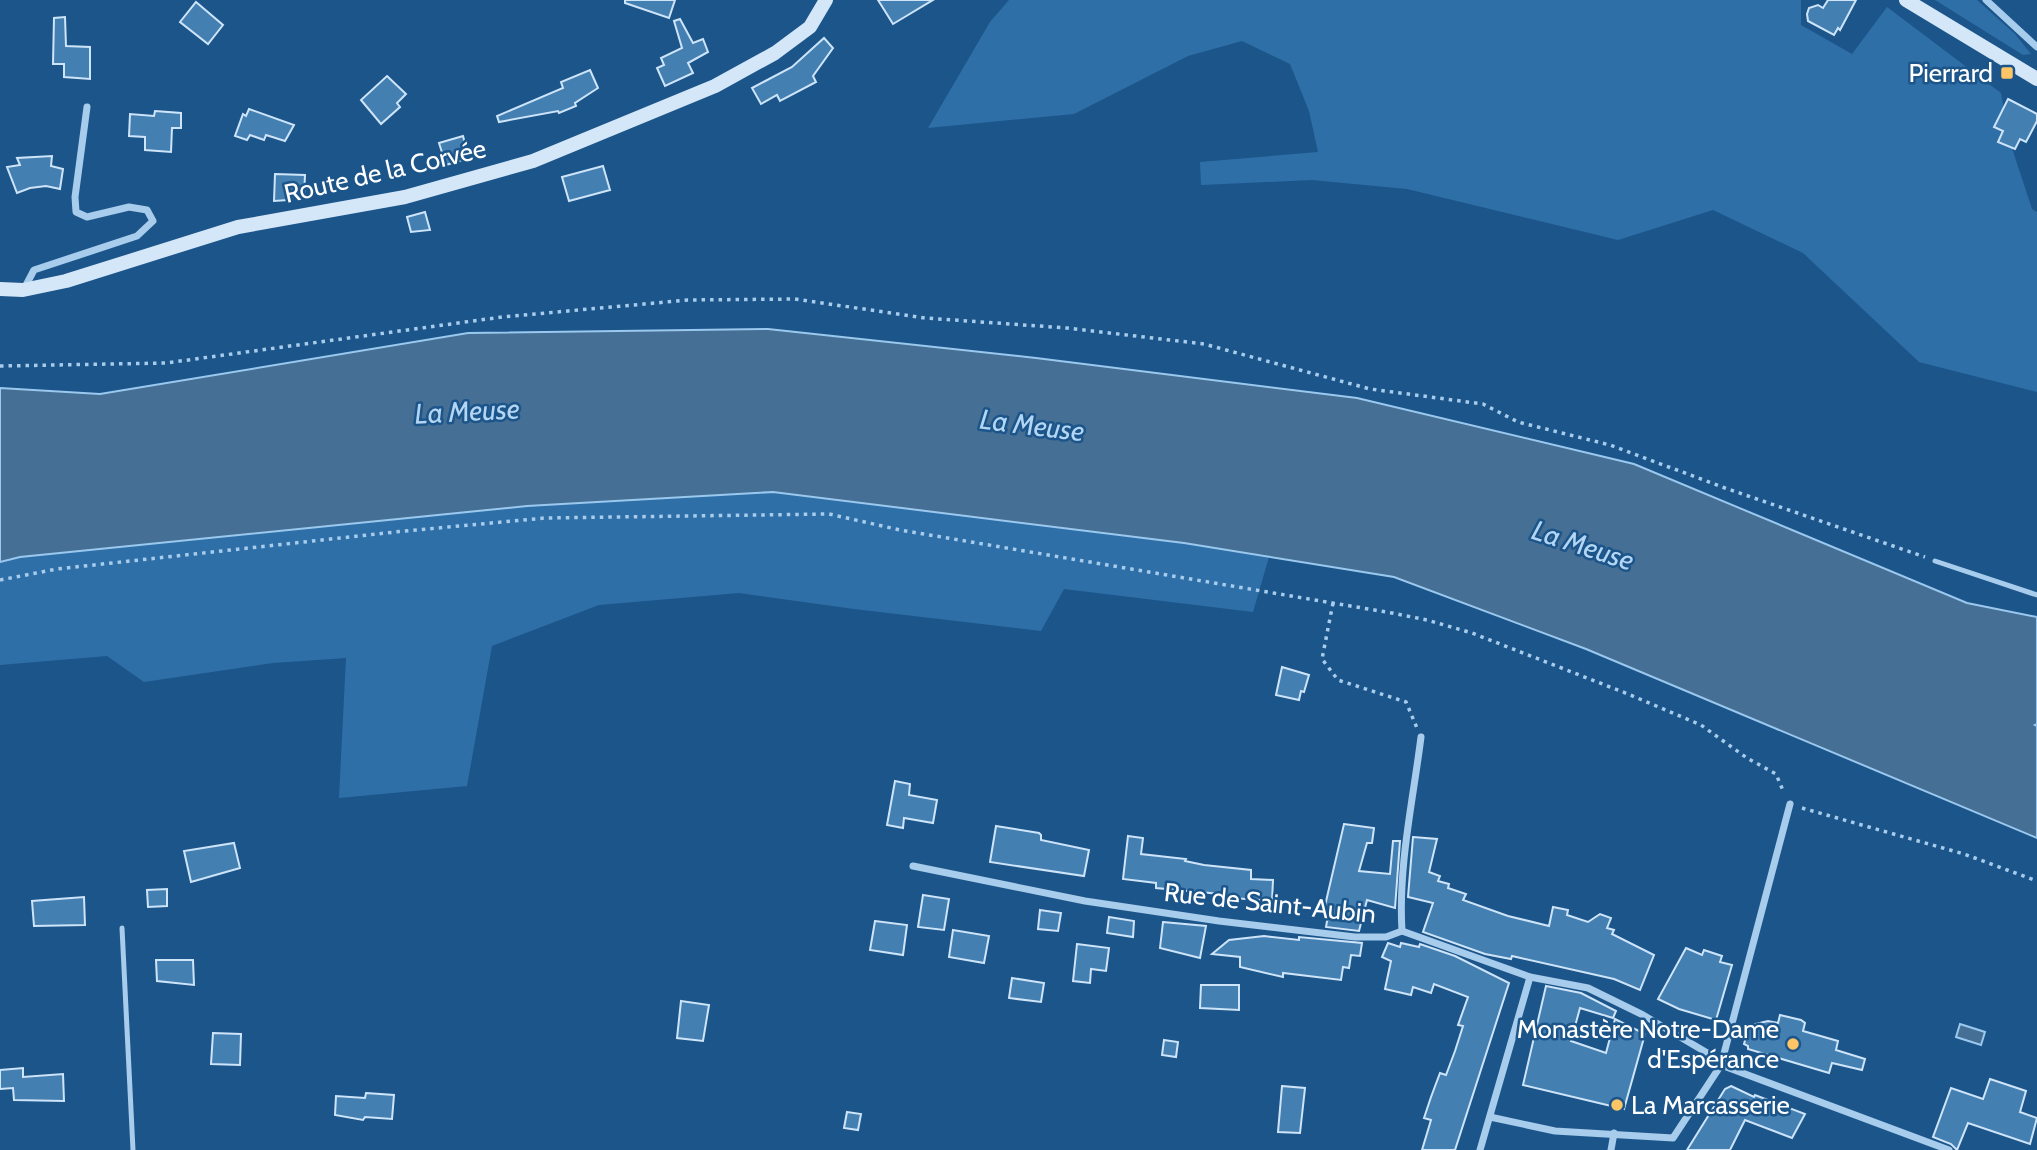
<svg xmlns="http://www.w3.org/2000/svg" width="2037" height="1150" viewBox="0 0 2037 1150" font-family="Cabin,sans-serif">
	<rect width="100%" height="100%" fill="#1c558a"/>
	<g fill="#2f6fa8">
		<path d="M 1009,0 L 1801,0 L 1801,25 L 1852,54 L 1887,7 L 2001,93 L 2009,139 L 2032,209 L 2037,212 L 2037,392 L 1919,362 L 1803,253 L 1713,210 L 1618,240 L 1407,189 L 1312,180 L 1201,185 L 1200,162 L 1318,152 L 1309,111 L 1290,64 L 1242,41 L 1188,56 L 1074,114 L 928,128 L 990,22 Z"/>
		<path d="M 1935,0 L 1977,0 L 2015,34 L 2031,54 L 2023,55 Z"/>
		<path d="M 773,492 L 1184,543 L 1269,557 L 1253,612 L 1064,589 L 1041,631 L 854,609 L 739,593 L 599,605 L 492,646 L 467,786 L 339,798 L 346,658 L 273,663 L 144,682 L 107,656 L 0,665 L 0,562 L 20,557 L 527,506 Z"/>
	</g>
	<g fill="#466f95" stroke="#9ac8ee" stroke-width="2">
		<path d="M 768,329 L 1036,358 L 1357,398 L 1634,464 L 1967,603 L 2037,617 L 2037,724 L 2035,725 L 2037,726 L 2037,838 L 1586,649 L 1394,577 L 1184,543 L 773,492 L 527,506 L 20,557 L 0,562 L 0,388 L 100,394 L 468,333 Z"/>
		<path d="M 1960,1024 L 1985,1032 L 1981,1045 L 1956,1037 Z"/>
	</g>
	<g fill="#447fb2" stroke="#cde4f9" stroke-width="2">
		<path d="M 625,0 L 675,0 L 669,18 L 625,3 Z"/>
		<path d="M 878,0 L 933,0 L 893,24 Z"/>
		<path d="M 1828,0 L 1856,0 L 1840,30 L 1838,28 L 1834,35 L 1808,21 L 1807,14 L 1809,8 L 1818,5 L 1823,8 Z"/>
		<path d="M 196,2 L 223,25 L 208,44 L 180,22 Z"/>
		<path d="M 65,17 L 66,46 L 90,47 L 90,79 L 64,77 L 64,64 L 53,64 L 54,18 Z"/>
		<path d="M 680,19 L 693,43 L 703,39 L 708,52 L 688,63 L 693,73 L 665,86 L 657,68 L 664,65 L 661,58 L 682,48 L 674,21 Z"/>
		<path d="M 824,38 L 833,48 L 813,76 L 816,82 L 780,101 L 777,95 L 761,104 L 752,88 L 792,67 Z"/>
		<path d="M 590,70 L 598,88 L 575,103 L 576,106 L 559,113 L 558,111 L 499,122 L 497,116 L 563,88 L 561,82 Z"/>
		<path d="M 387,76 L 406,94 L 397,103 L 400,107 L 381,124 L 361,100 Z"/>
		<path d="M 2008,99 L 2037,114 L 2037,121 L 2026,142 L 2020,139 L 2015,149 L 1998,142 L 2003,131 L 1994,127 Z"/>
		<path d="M 249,109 L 294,125 L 285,141 L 266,135 L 264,140 L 250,135 L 247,140 L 235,136 L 243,114 L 246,116 Z"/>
		<path d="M 155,111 L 181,113 L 181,128 L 172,128 L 171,152 L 145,150 L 145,137 L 129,136 L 130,114 L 154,116 Z"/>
		<path d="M 463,136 L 469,158 L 446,165 L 439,143 Z"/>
		<path d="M 52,156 L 51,166 L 63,169 L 60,189 L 46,186 L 30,188 L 17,193 L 7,167 L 20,165 L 17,158 Z"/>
		<path d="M 603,166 L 610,190 L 569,201 L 562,177 Z"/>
		<path d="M 275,174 L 305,175 L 304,197 L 288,197 L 288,200 L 274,201 Z"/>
		<path d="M 425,212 L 430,230 L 411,232 L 407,217 Z"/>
		<path d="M 1282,667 L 1309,675 L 1304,692 L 1301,691 L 1299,700 L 1276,695 Z"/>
		<path d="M 895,781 L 910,784 L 909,795 L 937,800 L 933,823 L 904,818 L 903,828 L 887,825 Z"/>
		<path d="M 1344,824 L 1374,828 L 1372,843 L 1367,843 L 1359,871 L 1390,874 L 1393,841 L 1400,841 L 1395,908 L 1367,900 L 1359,931 L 1326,927 L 1329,910 L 1324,910 Z"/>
		<path d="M 996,826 L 1039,833 L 1041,835 L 1041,840 L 1089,850 L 1084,876 L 990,862 Z"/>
		<path d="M 1128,836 L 1143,838 L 1141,854 L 1186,859 L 1185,861 L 1204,865 L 1251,870 L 1251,879 L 1273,880 L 1272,901 L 1220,897 L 1220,894 L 1156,888 L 1156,883 L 1123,879 Z"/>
		<path d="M 1413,837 L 1437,839 L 1429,872 L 1440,876 L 1438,881 L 1449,884 L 1448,888 L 1466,894 L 1463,900 L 1508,916 L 1549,926 L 1553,907 L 1568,910 L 1567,915 L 1588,922 L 1600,914 L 1611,918 L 1607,928 L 1614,930 L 1612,934 L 1654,955 L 1640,990 L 1614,979 L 1512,956 L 1511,959 L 1485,954 L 1423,932 L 1433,903 L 1408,897 Z"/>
		<path d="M 234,843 L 240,868 L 191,882 L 184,851 Z"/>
		<path d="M 167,889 L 167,906 L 148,907 L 147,890 Z"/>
		<path d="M 923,895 L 949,899 L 944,930 L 918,927 Z"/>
		<path d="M 84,897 L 85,925 L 34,926 L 32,901 Z"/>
		<path d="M 1040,910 L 1061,913 L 1058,931 L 1038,929 Z"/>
		<path d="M 1109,917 L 1134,921 L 1133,937 L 1107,933 Z"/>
		<path d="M 875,921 L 907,925 L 903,955 L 870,950 Z"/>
		<path d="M 1163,922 L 1206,926 L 1200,958 L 1160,948 Z"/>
		<path d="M 953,930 L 989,936 L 984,963 L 949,957 Z"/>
		<path d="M 1264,936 L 1299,940 L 1299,937 L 1362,943 L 1360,956 L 1351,955 L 1349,968 L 1343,967 L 1341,980 L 1283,973 L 1283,977 L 1240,967 L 1240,957 L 1212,954 L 1229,940 Z"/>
		<path d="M 1388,943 L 1400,947 L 1401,943 L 1419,947 L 1420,944 L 1455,956 L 1509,983 L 1455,1150 L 1422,1150 L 1431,1120 L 1424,1118 L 1431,1097 L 1440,1073 L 1446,1075 L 1455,1051 L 1463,1026 L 1458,1025 L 1468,997 L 1434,984 L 1431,993 L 1413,987 L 1411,995 L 1385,989 L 1391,961 L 1382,957 Z"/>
		<path d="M 1077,944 L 1109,948 L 1106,971 L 1091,969 L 1090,983 L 1073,981 Z"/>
		<path d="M 1686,948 L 1702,955 L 1704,950 L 1722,956 L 1720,962 L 1732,965 L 1716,1020 L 1679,1009 L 1658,999 Z"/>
		<path d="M 156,960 L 193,960 L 194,985 L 157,981 Z"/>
		<path d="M 1012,978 L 1044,983 L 1041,1002 L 1009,998 Z"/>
		<path d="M 1201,985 L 1239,985 L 1239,1010 L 1200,1008 Z"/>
		<path d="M 1546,986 L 1581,993 L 1616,1011 L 1613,1018 L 1580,1008 L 1571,1041 L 1606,1053 L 1615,1019 L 1645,1034 L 1624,1109 L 1523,1085 Z"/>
		<path d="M 681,1001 L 709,1005 L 703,1041 L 677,1038 Z"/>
		<path d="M 1780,1015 L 1801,1020 L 1805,1023 L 1803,1031 L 1838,1041 L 1836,1050 L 1865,1059 L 1862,1070 L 1832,1063 L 1829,1073 L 1748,1049 L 1748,1046 L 1744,1044 L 1749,1026 L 1754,1027 L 1755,1024 L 1768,1021 L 1778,1023 Z"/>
		<path d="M 213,1033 L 241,1034 L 240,1065 L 211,1064 Z"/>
		<path d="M 1164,1040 L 1178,1042 L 1176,1057 L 1162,1055 Z"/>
		<path d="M 23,1068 L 23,1077 L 63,1074 L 64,1101 L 14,1100 L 13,1088 L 0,1089 L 0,1070 Z"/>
		<path d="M 1990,1079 L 2026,1091 L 2020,1112 L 2037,1118 L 2030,1144 L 1968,1123 L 1957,1150 L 1951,1144 L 1933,1137 L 1951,1088 L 1983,1099 Z"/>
		<path d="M 1282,1086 L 1305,1088 L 1300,1133 L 1278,1132 Z"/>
		<path d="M 1731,1086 L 1754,1097 L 1755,1095 L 1805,1114 L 1792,1138 L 1745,1120 L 1730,1150 L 1687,1150 L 1725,1089 Z"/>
		<path d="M 366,1093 L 394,1095 L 392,1119 L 365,1117 L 363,1120 L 335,1115 L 336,1096 L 365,1098 Z"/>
		<path d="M 847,1112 L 861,1114 L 858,1130 L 844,1128 Z"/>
	</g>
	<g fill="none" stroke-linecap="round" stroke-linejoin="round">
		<g stroke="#a7ccec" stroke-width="3.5" stroke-dasharray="3.5 5" stroke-linecap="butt">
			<path d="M 0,366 L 166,363 L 502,317 L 688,300 L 795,299 L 925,318 L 1067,328 L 1204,344 L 1370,389 L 1483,404 L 1518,422 L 1610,445 L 1725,488 L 1925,557"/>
			<path d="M 0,580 L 57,569 L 395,532 L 545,518 L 829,514 L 900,530 L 1392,613 L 1427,620 L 1472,633 L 1628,694 L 1701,725 L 1747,758 L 1776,774 L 1784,793"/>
			<path d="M 1333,603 L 1322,659 L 1338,680 L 1406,702 L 1417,728"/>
			<path d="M 1802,808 L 1964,854 L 2037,881"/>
		</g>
		<g stroke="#a7ccec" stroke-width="5">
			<path d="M 1935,561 L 2037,595"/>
			<path d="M 122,928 L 133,1150"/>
		</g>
		<g stroke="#a7ccec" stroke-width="7">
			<path d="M 1986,0 L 2037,47"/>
			<path d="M 24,289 L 34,270 L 137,236 L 153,221 L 147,210 L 129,207 L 87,217 L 76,212 L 75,197 L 87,107"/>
			<path d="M 913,866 L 1085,901 L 1219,921 L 1355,937 L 1386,937 L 1402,931 L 1530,977 L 1588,988 L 1643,1015 L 1709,1054 L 1721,1065 L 1949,1150"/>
			<path d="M 1402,931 C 1398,866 1413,801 1421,737"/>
			<path d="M 1490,1117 L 1555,1131 L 1673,1138 L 1721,1065 L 1790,804"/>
			<path d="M 1480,1150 L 1530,977"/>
			<path d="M 1611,1150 L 1614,1133"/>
		</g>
		<g stroke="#d4e7f9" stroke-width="14">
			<path d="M 1906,0 L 2037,79"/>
			<path d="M 0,289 L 23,290 L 66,281 L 238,227 L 405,197 L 533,161 L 715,86 L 775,53 L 810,27 L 826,0"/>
		</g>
	</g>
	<g fill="#fdc565" stroke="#1c558a" stroke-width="2.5">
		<rect x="2000" y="66" width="14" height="14" rx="3.5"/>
		<circle cx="1793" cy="1044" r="7"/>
		<circle cx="1617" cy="1105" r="7"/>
	</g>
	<g text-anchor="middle" stroke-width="5" stroke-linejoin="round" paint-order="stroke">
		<g font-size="26" fill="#fff" stroke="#1c558a" text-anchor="end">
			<text x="1993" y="82">Pierrard</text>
			<text x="1779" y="1038">Monastère Notre-Dame<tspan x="1779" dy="30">d'Espérance</tspan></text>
			<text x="1631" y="1114" text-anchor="start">La Marcasserie</text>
		</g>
		<g font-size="26" fill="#fff" stroke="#1c558a">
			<text transform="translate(385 171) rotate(-13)" y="9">Route de la Corvée</text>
			<text transform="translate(1270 903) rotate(6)" y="9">Rue de Saint-Aubin</text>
		</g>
		<g font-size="28" font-style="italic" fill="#b3d6f4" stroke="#1c558a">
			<text transform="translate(467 411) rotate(-3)" y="10">La Meuse</text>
			<text transform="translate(1032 425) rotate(7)" y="10">La Meuse</text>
			<text transform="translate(1583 545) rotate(18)" y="10">La Meuse</text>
		</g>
	</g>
</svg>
